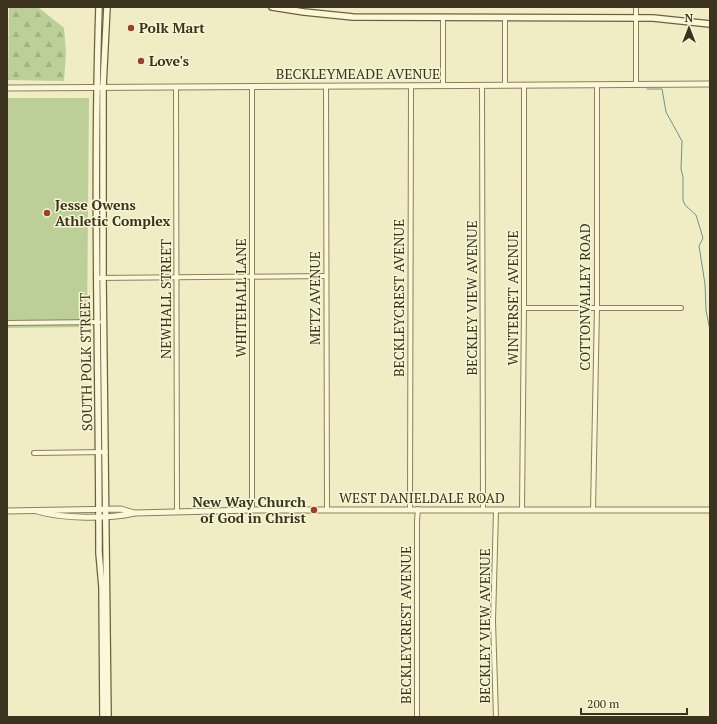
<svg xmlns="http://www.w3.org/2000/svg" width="717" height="724" viewBox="0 0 717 724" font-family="'PT Serif',serif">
	<defs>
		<pattern id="forest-firs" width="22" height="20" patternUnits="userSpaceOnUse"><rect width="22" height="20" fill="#bccf97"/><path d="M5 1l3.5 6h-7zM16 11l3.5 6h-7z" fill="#a2b282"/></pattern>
	</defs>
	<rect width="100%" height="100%" fill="#f0edc4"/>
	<path fill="#bccf97" d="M 7,98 L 89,98 L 87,327 L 7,328 Z"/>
	<path fill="url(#forest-firs)" d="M 9,7 L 38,7 L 64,28 L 66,52 L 64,81 L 8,80 Z"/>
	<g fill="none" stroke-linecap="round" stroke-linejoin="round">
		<path stroke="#6c9291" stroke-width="1" d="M 647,89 L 662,89 L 666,112 L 682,141 L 681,169 L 683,177 L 683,200 L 685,205 L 696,215 L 703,238 L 699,246 L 705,284 L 706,310 L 710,330"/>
		<defs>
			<g id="minor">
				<path d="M 636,7 L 636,85"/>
				<path d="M 443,17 L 443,86"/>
				<path d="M 482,85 L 483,510"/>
				<path d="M 505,85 L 505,18"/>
				<path d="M 252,86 L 252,510"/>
				<path d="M 326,86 L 327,510"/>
				<path d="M 176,87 L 177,512"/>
				<path d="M 97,278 L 326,276"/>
				<path d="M 524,308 L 681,308"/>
				<path d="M 7,323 L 99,322"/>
				<path d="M 34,453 L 106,452"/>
				<path d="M 410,509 L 411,86"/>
				<path d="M 522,510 L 524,308 L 524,85"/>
				<path d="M 593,510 L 597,308 L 597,85"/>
				<path d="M 496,511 L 493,621 L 496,717"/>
				<path d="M 417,717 L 417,521 L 418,509"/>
			</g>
			<g id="tertiary">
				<path d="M 7,88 L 710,84"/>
				<path d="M 7,511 L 121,509 L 134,513"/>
				<path d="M 37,511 C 64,519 107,519 135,513 L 252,510 L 710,510"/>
			</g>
			<g id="secondary">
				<path d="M 99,7 C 93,189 99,371 99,553 L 102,587 L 103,717"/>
				<path d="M 107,7 L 103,87 L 103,278 L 108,717"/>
				<path d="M 272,7 L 304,12 L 353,17 L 653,18 L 710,24"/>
			</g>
		</defs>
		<use href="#minor" stroke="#8c7f5a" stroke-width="6"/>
		<use href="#tertiary" stroke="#8c7f5a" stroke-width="7"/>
		<use href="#secondary" stroke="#6e603d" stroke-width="8"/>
		<use href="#minor" stroke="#faf8d8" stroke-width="4"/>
		<use href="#tertiary" stroke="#faf8d8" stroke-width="5"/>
		<use href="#secondary" stroke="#faf8d8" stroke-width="5.5"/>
	</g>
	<g fill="#9e4027" stroke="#f7f5d4" stroke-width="1.5">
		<circle cx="131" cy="28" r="4"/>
		<circle cx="141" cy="61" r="4"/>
		<circle cx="47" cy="213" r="4"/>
		<circle cx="314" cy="510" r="4"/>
	</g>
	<g text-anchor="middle" stroke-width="3" stroke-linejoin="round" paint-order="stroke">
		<g font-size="14" font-weight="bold" fill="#3b331e" stroke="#f7f5d4" text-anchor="start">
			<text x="139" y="33">Polk Mart</text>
			<text x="149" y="66">Love's</text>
			<text x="55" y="210">Jesse Owens<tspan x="55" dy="16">Athletic Complex</tspan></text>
			<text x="306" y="507" text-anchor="end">New Way Church<tspan x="306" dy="16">of God in Christ</tspan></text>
		</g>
		<g font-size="14" fill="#3b331e" stroke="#f7f5d4">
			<text x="358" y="79">BECKLEYMEADE AVENUE</text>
			<text transform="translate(585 297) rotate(-90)" y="5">COTTONVALLEY ROAD</text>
			<text transform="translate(241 298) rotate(-90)" y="5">WHITEHALL LANE</text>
			<text transform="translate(315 298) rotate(-90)" y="5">METZ AVENUE</text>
			<text transform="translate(399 298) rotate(-90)" y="5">BECKLEYCREST AVENUE</text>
			<text transform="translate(472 298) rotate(-90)" y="5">BECKLEY VIEW AVENUE</text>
			<text transform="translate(513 298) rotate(-90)" y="5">WINTERSET AVENUE</text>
			<text transform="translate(166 299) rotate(-90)" y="5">NEWHALL STREET</text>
			<text transform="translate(86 362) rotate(-91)" y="5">SOUTH POLK STREET</text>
			<text x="422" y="503">WEST DANIELDALE ROAD</text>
			<text transform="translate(406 625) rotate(-90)" y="5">BECKLEYCREST AVENUE</text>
			<text transform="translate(485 626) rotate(-90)" y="5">BECKLEY VIEW AVENUE</text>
		</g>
	</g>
	<rect width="717" height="724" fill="none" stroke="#3b331e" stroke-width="16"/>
	<g transform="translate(689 28)" stroke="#f7f5d4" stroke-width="3" paint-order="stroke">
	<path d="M0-3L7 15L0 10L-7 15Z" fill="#3b331e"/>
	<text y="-6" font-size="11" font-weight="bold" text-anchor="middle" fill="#3b331e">N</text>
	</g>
	<path d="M581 708v6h106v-6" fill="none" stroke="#3b331e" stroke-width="2"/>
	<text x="587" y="708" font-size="12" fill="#3b331e" stroke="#f7f5d4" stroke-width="3" paint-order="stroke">200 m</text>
</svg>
